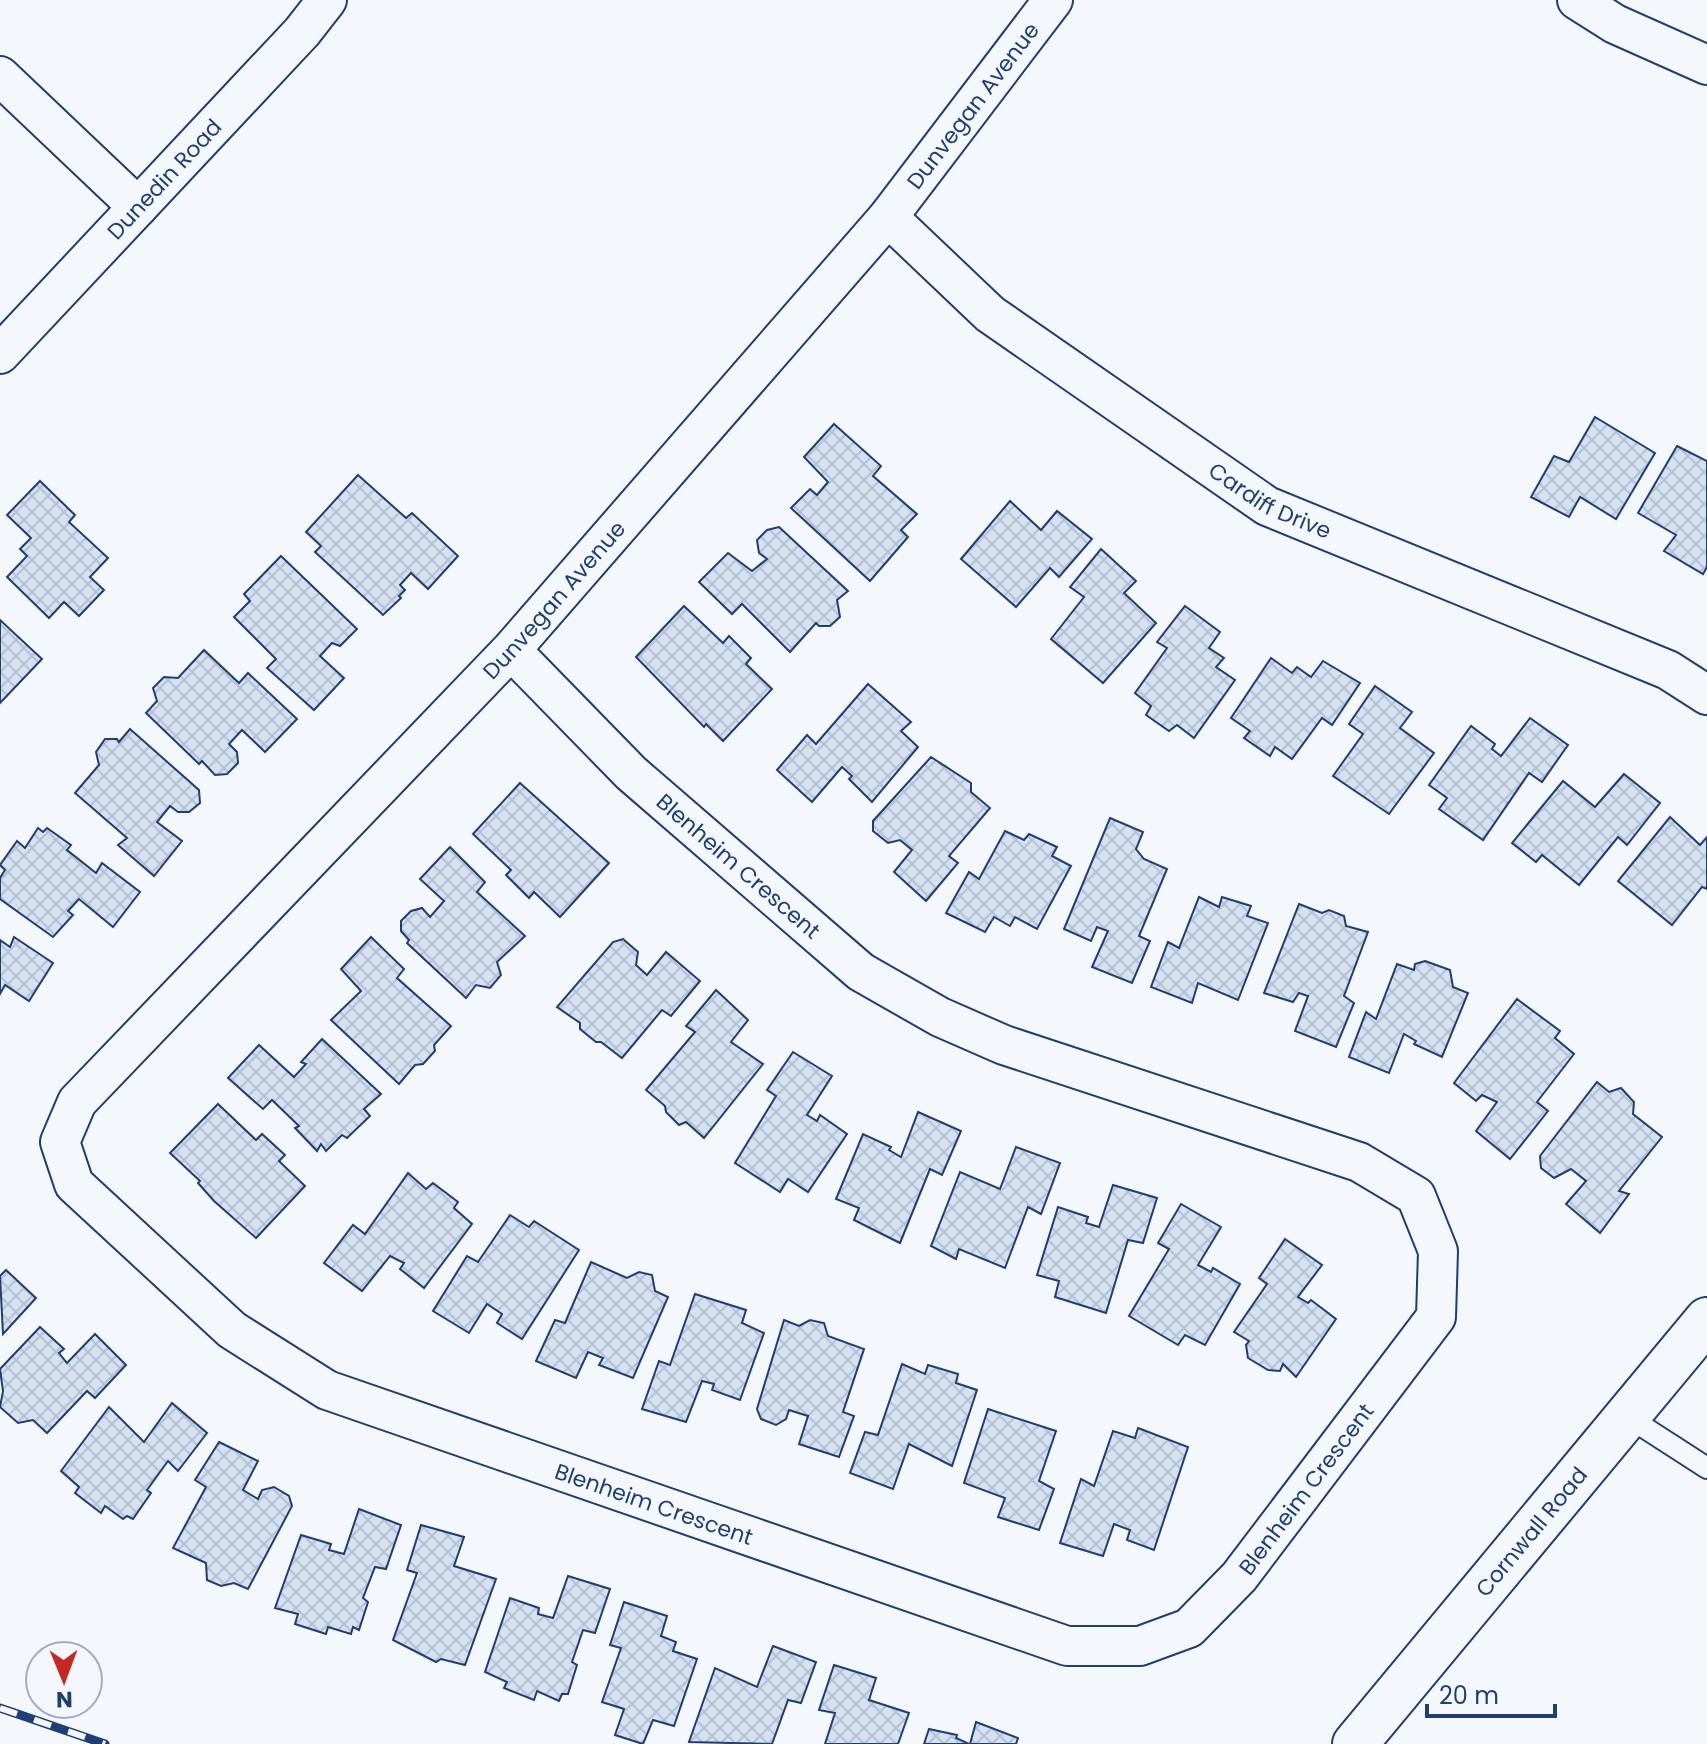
<svg xmlns="http://www.w3.org/2000/svg" width="1707" height="1744" viewBox="0 0 1707 1744" font-family="Poppins,sans-serif">
	<defs>
		<pattern id="building-cross-hatch" width="8" height="8" patternUnits="userSpaceOnUse" patternTransform="scale(2)"><rect width="8" height="8" fill="#d5e0f0"/><path d="M0 0l8 8M0 8l8-8" fill="none" stroke="#b6c1d1"/></pattern>
	</defs>
	<rect width="100%" height="100%" fill="#f4f7fb"/>
	<g fill="url(#building-cross-hatch)" stroke="#1d3f73" stroke-width="2">
		<path d="M 1595,417 L 1655,453 L 1616,519 L 1580,497 L 1569,517 L 1531,497 L 1554,456 L 1569,462 Z"/>
		<path d="M 834,424 L 881,466 L 873,476 L 917,514 L 901,530 L 908,537 L 870,581 L 791,508 L 810,489 L 817,495 L 828,482 L 804,457 Z"/>
		<path d="M 1677,446 L 1707,461 L 1707,567 L 1703,574 L 1664,551 L 1676,535 L 1638,513 Z"/>
		<path d="M 358,475 L 406,518 L 412,513 L 458,556 L 428,589 L 411,573 L 400,585 L 405,590 L 399,596 L 401,598 L 383,615 L 315,552 L 321,546 L 306,532 Z"/>
		<path d="M 40,481 L 75,515 L 69,522 L 108,558 L 90,577 L 104,590 L 79,616 L 64,602 L 49,618 L 7,577 L 27,556 L 20,549 L 31,538 L 7,515 Z"/>
		<path d="M 1010,501 L 1041,530 L 1057,511 L 1092,539 L 1059,577 L 1050,568 L 1016,607 L 961,559 Z"/>
		<path d="M 779,527 L 848,591 L 837,600 L 840,617 L 830,626 L 819,626 L 816,623 L 790,652 L 742,604 L 732,614 L 699,582 L 728,553 L 752,571 L 767,559 L 759,553 L 757,540 L 767,530 Z"/>
		<path d="M 1101,549 L 1136,581 L 1124,593 L 1156,623 L 1103,683 L 1051,639 L 1084,597 L 1070,587 Z"/>
		<path d="M 281,556 L 357,629 L 340,646 L 332,643 L 320,656 L 344,678 L 314,710 L 267,668 L 276,659 L 234,617 L 250,601 L 244,594 Z"/>
		<path d="M 684,606 L 723,643 L 729,636 L 751,658 L 746,664 L 772,689 L 723,741 L 706,724 L 704,727 L 636,657 Z"/>
		<path d="M 1185,606 L 1220,632 L 1209,648 L 1224,658 L 1216,667 L 1235,680 L 1194,738 L 1177,725 L 1169,731 L 1146,715 L 1151,706 L 1135,693 L 1167,648 L 1157,642 Z"/>
		<path d="M 0,620 L 42,659 L 0,703 Z"/>
		<path d="M 204,650 L 239,683 L 248,673 L 297,719 L 265,752 L 242,730 L 229,744 L 237,752 L 238,763 L 227,774 L 215,775 L 202,761 L 199,764 L 146,713 L 157,701 L 153,688 L 164,677 L 178,678 Z"/>
		<path d="M 1271,658 L 1292,673 L 1297,667 L 1311,677 L 1323,661 L 1360,683 L 1332,725 L 1322,718 L 1292,759 L 1275,747 L 1270,756 L 1244,738 L 1250,731 L 1231,718 Z"/>
		<path d="M 868,684 L 911,722 L 901,731 L 918,747 L 872,802 L 849,779 L 852,776 L 842,767 L 812,802 L 777,770 L 807,735 L 816,744 Z"/>
		<path d="M 1375,686 L 1412,712 L 1400,728 L 1434,753 L 1389,814 L 1333,776 L 1363,734 L 1349,724 Z"/>
		<path d="M 1530,718 L 1568,745 L 1542,782 L 1529,773 L 1483,840 L 1439,809 L 1447,798 L 1429,785 L 1471,726 L 1495,744 L 1492,749 L 1501,756 Z"/>
		<path d="M 130,729 L 199,790 L 200,803 L 189,812 L 178,812 L 170,806 L 157,822 L 182,841 L 154,876 L 118,845 L 127,838 L 75,793 L 99,765 L 96,752 L 105,739 L 117,739 L 119,742 Z"/>
		<path d="M 931,757 L 971,783 L 971,792 L 990,808 L 949,856 L 958,863 L 926,901 L 894,872 L 912,850 L 900,840 L 888,843 L 873,831 L 873,821 Z"/>
		<path d="M 1624,774 L 1660,803 L 1627,845 L 1618,837 L 1579,885 L 1542,855 L 1536,862 L 1512,843 L 1563,781 L 1595,807 Z"/>
		<path d="M 520,783 L 609,863 L 560,917 L 534,892 L 529,898 L 506,875 L 511,870 L 473,834 Z"/>
		<path d="M 1670,817 L 1700,845 L 1707,837 L 1707,889 L 1702,887 L 1672,925 L 1618,881 Z"/>
		<path d="M 1110,818 L 1143,832 L 1136,849 L 1144,859 L 1167,869 L 1139,936 L 1150,941 L 1132,983 L 1092,967 L 1108,931 L 1097,927 L 1091,941 L 1064,929 Z"/>
		<path d="M 38,828 L 43,832 L 47,828 L 71,845 L 67,850 L 96,873 L 102,863 L 140,892 L 113,927 L 79,899 L 68,911 L 73,915 L 53,937 L 0,899 L 0,878 L 5,870 L 0,865 L 17,841 L 25,848 Z"/>
		<path d="M 1005,831 L 1024,840 L 1029,834 L 1057,847 L 1052,856 L 1071,866 L 1037,929 L 1015,917 L 1010,926 L 994,917 L 985,932 L 946,913 L 969,872 L 979,879 Z"/>
		<path d="M 450,847 L 485,882 L 477,892 L 525,936 L 497,962 L 501,975 L 490,988 L 476,985 L 466,998 L 407,943 L 409,940 L 401,931 L 401,921 L 411,911 L 422,908 L 430,917 L 444,901 L 420,879 Z"/>
		<path d="M 1199,897 L 1219,907 L 1222,897 L 1251,906 L 1247,916 L 1268,923 L 1238,1000 L 1198,983 L 1192,1003 L 1151,987 L 1168,942 L 1179,948 Z"/>
		<path d="M 1299,904 L 1322,913 L 1329,910 L 1344,916 L 1346,926 L 1368,932 L 1344,996 L 1354,1003 L 1336,1047 L 1295,1031 L 1308,996 L 1299,993 L 1293,1002 L 1264,993 Z"/>
		<path d="M 14,937 L 53,963 L 29,1001 L 5,985 L 0,994 L 0,940 L 10,947 Z"/>
		<path d="M 371,937 L 404,969 L 397,978 L 451,1026 L 434,1045 L 435,1051 L 423,1064 L 415,1065 L 399,1084 L 331,1020 L 361,991 L 341,969 Z"/>
		<path d="M 623,939 L 638,952 L 636,965 L 647,975 L 666,952 L 700,981 L 671,1016 L 662,1010 L 622,1058 L 601,1042 L 596,1042 L 580,1029 L 580,1023 L 557,1007 L 613,942 Z"/>
		<path d="M 1425,961 L 1450,970 L 1453,987 L 1468,993 L 1442,1057 L 1414,1044 L 1416,1041 L 1404,1034 L 1389,1073 L 1349,1057 L 1366,1012 L 1376,1019 L 1397,964 L 1414,970 L 1415,964 Z"/>
		<path d="M 716,990 L 748,1020 L 731,1042 L 763,1064 L 704,1138 L 686,1122 L 679,1125 L 666,1112 L 665,1106 L 646,1090 L 695,1032 L 686,1026 Z"/>
		<path d="M 1517,999 L 1560,1031 L 1555,1038 L 1574,1054 L 1537,1102 L 1548,1111 L 1510,1159 L 1476,1131 L 1497,1102 L 1482,1095 L 1476,1101 L 1454,1083 Z"/>
		<path d="M 322,1039 L 381,1094 L 364,1109 L 370,1116 L 347,1138 L 342,1135 L 326,1151 L 321,1144 L 317,1151 L 295,1128 L 299,1126 L 272,1100 L 263,1109 L 228,1078 L 259,1045 L 294,1077 L 306,1064 L 301,1062 Z"/>
		<path d="M 793,1052 L 832,1076 L 807,1115 L 817,1121 L 820,1115 L 847,1134 L 808,1192 L 788,1179 L 780,1192 L 735,1163 L 776,1096 L 767,1090 Z"/>
		<path d="M 1597,1082 L 1609,1092 L 1621,1088 L 1634,1102 L 1633,1114 L 1662,1137 L 1619,1191 L 1629,1194 L 1600,1233 L 1566,1204 L 1586,1181 L 1571,1169 L 1554,1178 L 1541,1168 L 1540,1156 Z"/>
		<path d="M 218,1104 L 256,1140 L 262,1134 L 285,1155 L 279,1161 L 305,1186 L 256,1238 L 214,1201 L 198,1183 L 200,1181 L 170,1153 Z"/>
		<path d="M 918,1112 L 961,1131 L 942,1175 L 930,1169 L 900,1243 L 854,1220 L 859,1208 L 836,1199 L 863,1134 L 891,1147 L 889,1150 L 901,1157 Z"/>
		<path d="M 1016,1147 L 1060,1163 L 1041,1214 L 1028,1207 L 1005,1268 L 959,1249 L 956,1259 L 931,1246 L 960,1172 L 1000,1189 Z"/>
		<path d="M 408,1173 L 426,1189 L 433,1183 L 458,1202 L 454,1208 L 472,1224 L 424,1288 L 400,1269 L 404,1263 L 390,1256 L 362,1291 L 324,1263 L 353,1225 L 365,1234 Z"/>
		<path d="M 1113,1185 L 1157,1198 L 1143,1243 L 1128,1240 L 1106,1313 L 1055,1297 L 1059,1281 L 1037,1275 L 1058,1207 L 1088,1217 L 1086,1223 L 1099,1227 Z"/>
		<path d="M 1181,1204 L 1221,1227 L 1198,1265 L 1211,1272 L 1213,1268 L 1240,1284 L 1205,1345 L 1185,1335 L 1178,1345 L 1129,1316 L 1169,1249 L 1158,1243 Z"/>
		<path d="M 510,1215 L 529,1227 L 534,1221 L 579,1250 L 522,1339 L 497,1323 L 502,1314 L 487,1304 L 469,1333 L 433,1311 L 467,1256 L 478,1262 Z"/>
		<path d="M 1285,1239 L 1322,1265 L 1298,1297 L 1308,1303 L 1311,1300 L 1336,1319 L 1296,1377 L 1283,1364 L 1280,1371 L 1268,1370 L 1248,1358 L 1246,1345 L 1249,1341 L 1234,1332 L 1267,1284 L 1259,1278 Z"/>
		<path d="M 591,1262 L 627,1278 L 639,1272 L 652,1275 L 655,1291 L 668,1297 L 633,1378 L 599,1365 L 603,1358 L 588,1352 L 576,1378 L 536,1361 L 555,1320 L 565,1323 Z"/>
		<path d="M 6,1270 L 36,1298 L 3,1334 L 0,1276 Z"/>
		<path d="M 695,1294 L 746,1310 L 742,1323 L 764,1333 L 740,1400 L 712,1390 L 714,1384 L 702,1381 L 686,1422 L 642,1409 L 659,1361 L 670,1365 Z"/>
		<path d="M 784,1320 L 799,1326 L 810,1320 L 824,1323 L 828,1336 L 864,1349 L 843,1412 L 854,1416 L 839,1457 L 799,1444 L 808,1416 L 789,1410 L 786,1419 L 776,1425 L 761,1419 L 757,1409 Z"/>
		<path d="M 40,1327 L 64,1349 L 59,1353 L 67,1363 L 95,1334 L 126,1365 L 95,1398 L 87,1391 L 47,1433 L 33,1420 L 18,1423 L 0,1407 L 3,1391 L 0,1369 Z"/>
		<path d="M 902,1364 L 925,1374 L 928,1365 L 958,1374 L 956,1383 L 977,1390 L 952,1466 L 909,1444 L 893,1489 L 850,1473 L 865,1432 L 878,1435 Z"/>
		<path d="M 172,1403 L 207,1433 L 178,1471 L 168,1461 L 147,1490 L 151,1493 L 133,1519 L 127,1516 L 123,1519 L 105,1506 L 101,1513 L 75,1493 L 79,1487 L 61,1471 L 109,1407 L 144,1442 Z"/>
		<path d="M 988,1409 L 1056,1431 L 1039,1481 L 1054,1489 L 1039,1530 L 998,1517 L 1005,1498 L 964,1483 Z"/>
		<path d="M 1138,1428 L 1188,1447 L 1154,1550 L 1127,1540 L 1130,1530 L 1114,1524 L 1103,1556 L 1060,1543 L 1081,1479 L 1094,1486 L 1113,1431 L 1135,1438 Z"/>
		<path d="M 219,1442 L 258,1461 L 243,1490 L 258,1499 L 262,1490 L 274,1487 L 289,1496 L 292,1506 L 248,1589 L 234,1583 L 221,1586 L 207,1580 L 206,1563 L 173,1548 L 206,1487 L 195,1480 Z"/>
		<path d="M 359,1509 L 401,1525 L 386,1569 L 375,1567 L 363,1598 L 368,1602 L 359,1630 L 353,1627 L 351,1634 L 328,1627 L 326,1634 L 295,1624 L 298,1614 L 275,1608 L 301,1535 L 331,1544 L 329,1550 L 344,1554 Z"/>
		<path d="M 421,1525 L 464,1537 L 454,1566 L 496,1579 L 465,1665 L 441,1659 L 436,1662 L 393,1640 L 417,1573 L 407,1570 Z"/>
		<path d="M 568,1576 L 610,1589 L 595,1633 L 583,1630 L 572,1662 L 577,1665 L 568,1694 L 562,1694 L 559,1701 L 537,1691 L 534,1700 L 504,1688 L 507,1682 L 485,1672 L 510,1598 L 539,1608 L 538,1614 L 553,1618 Z"/>
		<path d="M 624,1602 L 667,1616 L 661,1636 L 676,1642 L 673,1651 L 697,1659 L 674,1726 L 653,1720 L 643,1744 L 615,1735 L 624,1709 L 602,1702 L 621,1648 L 610,1645 Z"/>
		<path d="M 773,1646 L 816,1662 L 801,1703 L 788,1700 L 772,1744 L 689,1742 L 715,1668 L 757,1687 Z"/>
		<path d="M 834,1665 L 876,1678 L 869,1700 L 909,1713 L 898,1744 L 825,1744 L 835,1713 L 819,1710 Z"/>
		<path d="M 976,1722 L 1018,1738 L 1016,1744 L 970,1744 Z"/>
		<path d="M 929,1729 L 957,1735 L 956,1738 L 969,1744 L 924,1744 Z"/>
	</g>
	<g fill="none" stroke-linecap="round" stroke-linejoin="round">
		<defs>
			<path id="lane" d="M 1628,1417 L 1707,1468"/>
			<g id="street">
				<path d="M 1577,0 L 1615,24 L 1707,65"/>
				<path d="M 0,76 L 138,207"/>
				<path id="s1" d="M 888,217 L 990,314 L 1267,506 L 1668,670 L 1707,695"/>
				<path id="s2" d="M 0,354 L 302,32 L 327,0"/>
				<path id="s3" d="M 511,650 L 631,773 L 861,972 L 940,1017 L 1004,1045 L 1359,1162 L 1416,1196 L 1438,1251 L 1436,1317 L 1239,1577 L 1189,1628 L 1140,1646 L 1067,1646 L 327,1390 L 232,1330 L 74,1184 L 60,1142 L 77,1102 L 511,650 L 888,217 L 1053,0"/>
			</g>
			<g id="secondary">
				<path id="s4" d="M 1355,1744 L 1707,1320"/>
			</g>
		</defs>
		<use href="#lane" stroke="#1d3f73" stroke-width="24"/>
		<use href="#street" stroke="#1d3f73" stroke-width="42"/>
		<use href="#secondary" stroke="#1d3f73" stroke-width="48"/>
		<use href="#lane" stroke="#f4f7fb" stroke-width="20"/>
		<use href="#street" stroke="#f4f7fb" stroke-width="38"/>
		<use href="#secondary" stroke="#f4f7fb" stroke-width="44"/>
		<defs>
			<path id="rail" d="M 0,1708 L 105,1744"/>
		</defs>
		<use href="#rail" stroke="#1d3f73" stroke-width="9"/>
		<use href="#rail" stroke="#f4f7fb" stroke-width="6" stroke-dasharray="18" stroke-linecap="butt"/>
	</g>
	<g text-anchor="middle" stroke-width="6" stroke-linejoin="round" paint-order="stroke">
		<g font-size="22" fill="#1d3f73" stroke="#f4f7fb">
			<text dy="8" stroke="none"><textPath href="#s3" startOffset="4264">Dunvegan Avenue</textPath></text>
			<text dy="8" stroke="none"><textPath href="#s2" startOffset="240">Dunedin Road</textPath></text>
			<text dy="8" stroke="none"><textPath href="#s1" startOffset="478">Cardiff Drive</textPath></text>
			<text dy="8" stroke="none"><textPath href="#s3" startOffset="3616">Dunvegan Avenue</textPath></text>
			<text dy="8" stroke="none"><textPath href="#s3" startOffset="314">Blenheim Crescent</textPath></text>
			<text transform="translate(1306 1489) rotate(-53)" y="8">Blenheim Crescent</text>
			<text transform="translate(654 1504) rotate(19)" y="8">Blenheim Crescent</text>
			<text dy="8" stroke="none"><textPath href="#s4" startOffset="276">Cornwall Road</textPath></text>
		</g>
	</g>
	<g transform="translate(64 1680) rotate(179)"><circle r="38" fill="#f4f7fb" stroke="#9eadc5" stroke-width="2"/>
	<path d="M0-6L14 30L0 20L-14 30Z" fill="#c62828"/>
	<text y="-12" font-size="22" font-weight="bold" text-anchor="middle" fill="#1d3f73">N</text>
	</g>
	<path d="M1427 1704v12h128v-12" fill="none" stroke="#1d3f73" stroke-width="4"/>
	<text x="1439" y="1704" font-size="24" fill="#1d3f73" stroke="#f4f7fb" stroke-width="6" paint-order="stroke">20 m</text>
</svg>
